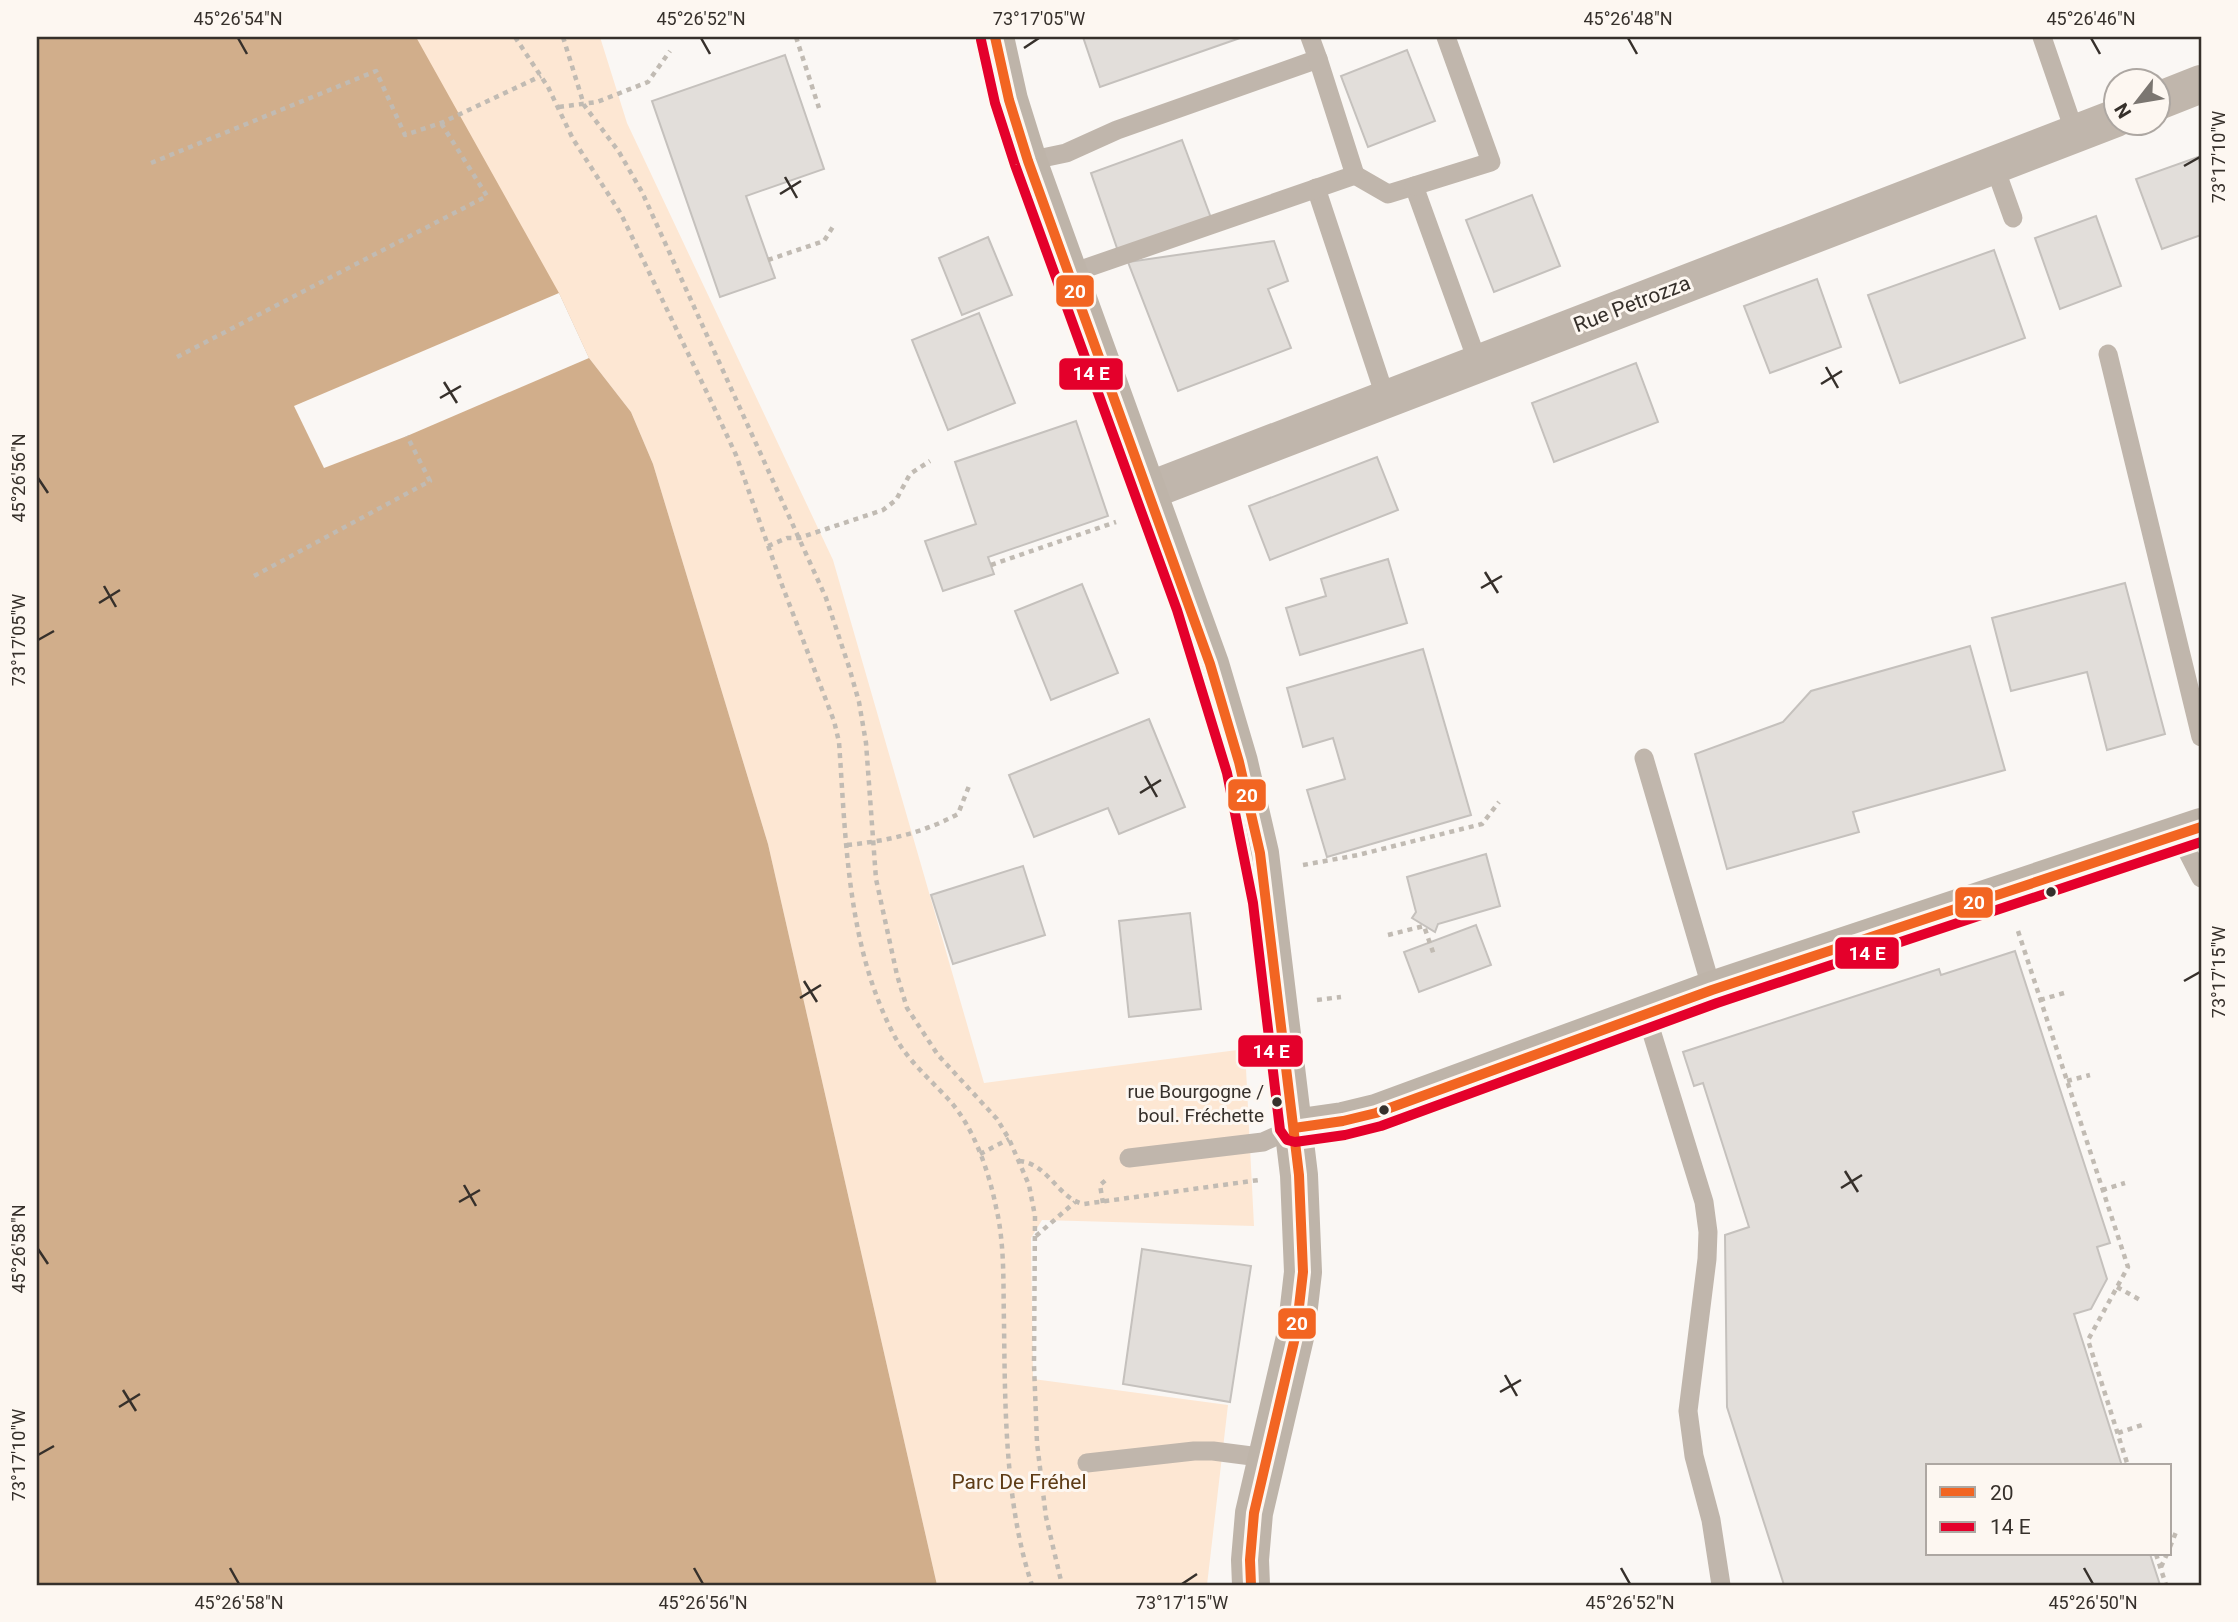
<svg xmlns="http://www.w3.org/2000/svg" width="2238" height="1622" viewBox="0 0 2238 1622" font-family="Roboto,sans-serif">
	<rect width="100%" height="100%" fill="#faf7f4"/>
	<path fill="#fde7d3" d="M 411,37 L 600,37 L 627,123 L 833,560 L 984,1083 L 1245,1049 L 1254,1226 L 1042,1220 L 1031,1238 L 1033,1379 L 1228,1405 L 1207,1585 L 937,1585 L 768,844 L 653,464 L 631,412 L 589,358 Z"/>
	<path fill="#d1ae8b" d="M 37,37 L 416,37 L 559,293 L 589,358 L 631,412 L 653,464 L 768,844 L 937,1585 L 37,1585 Z"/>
	<path fill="#faf7f4" d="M 559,293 L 589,358 L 407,436 L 324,468 L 294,406 Z"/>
	<g fill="#e2deda" stroke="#c5c1bd" stroke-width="2">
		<path d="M 1083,37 L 1239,37 L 1240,38 L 1100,87 Z"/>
		<path d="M 1407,50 L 1435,121 L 1368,147 L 1341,76 Z"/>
		<path d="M 785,55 L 824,169 L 746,196 L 775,278 L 720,297 L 652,101 Z"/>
		<path d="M 1182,140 L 1211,218 L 1118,251 L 1091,173 Z"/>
		<path d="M 2198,157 L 2201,166 L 2201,235 L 2162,249 L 2136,179 Z"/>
		<path d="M 1532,195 L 1560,266 L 1494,292 L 1466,220 Z"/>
		<path d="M 2096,216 L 2121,286 L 2060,309 L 2035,238 Z"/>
		<path d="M 988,237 L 1012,295 L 962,315 L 939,258 Z"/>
		<path d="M 1274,241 L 1288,281 L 1268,289 L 1291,348 L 1178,391 L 1128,262 Z"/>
		<path d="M 1994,250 L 2025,338 L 1900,383 L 1868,295 Z"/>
		<path d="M 1817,279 L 1841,347 L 1770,373 L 1744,306 Z"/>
		<path d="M 979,313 L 1015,403 L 948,430 L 912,340 Z"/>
		<path d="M 1636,363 L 1658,422 L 1554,462 L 1532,403 Z"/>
		<path d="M 1076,421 L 1108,516 L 988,557 L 994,574 L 943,591 L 925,541 L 976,524 L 955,462 Z"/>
		<path d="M 1377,457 L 1398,510 L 1270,560 L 1249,506 Z"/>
		<path d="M 1388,559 L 1407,623 L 1300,655 L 1286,608 L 1326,596 L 1321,579 Z"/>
		<path d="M 2125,583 L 2165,734 L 2107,750 L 2087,672 L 2011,691 L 1992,618 Z"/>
		<path d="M 1082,584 L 1118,673 L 1051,700 L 1015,611 Z"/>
		<path d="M 1970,646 L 2005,770 L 1853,812 L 1859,832 L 1727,869 L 1695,754 L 1783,722 L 1811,691 Z"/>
		<path d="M 1423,649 L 1471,815 L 1327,857 L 1307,790 L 1345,779 L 1333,738 L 1303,747 L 1287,688 Z"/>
		<path d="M 1149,719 L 1185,807 L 1119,834 L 1108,808 L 1034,837 L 1009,775 Z"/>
		<path d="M 1486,854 L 1500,906 L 1438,924 L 1435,932 L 1412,918 L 1416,912 L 1407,877 Z"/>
		<path d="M 1023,866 L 1045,935 L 953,964 L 931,895 Z"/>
		<path d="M 1190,913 L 1201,1009 L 1129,1017 L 1119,921 Z"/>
		<path d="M 1476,925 L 1491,965 L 1419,992 L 1404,952 Z"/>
		<path d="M 2015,951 L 2110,1243 L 2097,1247 L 2107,1279 L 2091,1309 L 2074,1314 L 2122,1466 L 1928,1466 L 1928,1554 L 2150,1554 L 2160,1585 L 1784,1585 L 1727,1407 L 1725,1235 L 1749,1227 L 1703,1083 L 1694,1086 L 1683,1052 L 1939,969 L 1941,975 Z"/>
		<path d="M 1142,1249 L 1251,1266 L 1230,1402 L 1123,1384 Z"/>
	</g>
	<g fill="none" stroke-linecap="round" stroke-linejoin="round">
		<g stroke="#c1bbb3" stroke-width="4.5" stroke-dasharray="5 5" stroke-linecap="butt">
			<path d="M 515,37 L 548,87 L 573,139 L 621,214 L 711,401 L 736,455 L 782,585 L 834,721 L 839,742 C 846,841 847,947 895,1037 C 909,1062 931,1080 950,1101 C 974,1128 989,1172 996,1207 C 1005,1245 1003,1284 1004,1323 C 1005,1407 1005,1505 1032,1585"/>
			<path d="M 563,37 L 584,105 L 619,152 L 642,192 L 807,556 L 826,598 L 849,667 L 859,702 L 866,743 L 876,879 L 897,975 L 907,1008 L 938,1055 L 997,1119 L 1009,1139 L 1029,1185 L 1035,1216 L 1034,1365 L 1037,1443 L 1046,1517 L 1062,1585"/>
			<path d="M 796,37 L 819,108"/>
			<path d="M 559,107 L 597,102 L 648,82 L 670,51"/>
			<path d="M 151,163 L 376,71 L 405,135 L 441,123 L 541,76"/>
			<path d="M 768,260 L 824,241 L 834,225"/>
			<path d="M 177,357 L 487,196 L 441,123"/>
			<path d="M 768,546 L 787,538 L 799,538 L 883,510 L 896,500 L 910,474 L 930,461"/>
			<path d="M 991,565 L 1116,522"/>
			<path d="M 254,576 L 430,481 L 407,436"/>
			<path d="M 847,845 C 887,841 923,833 958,814 L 969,786"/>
			<path d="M 1303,865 L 1358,855 L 1482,824 L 1499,802"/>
			<path d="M 2018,931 L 2128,1267 L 2088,1340 L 2128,1466"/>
			<path d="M 1388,935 L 1424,926 L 1434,955"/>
			<path d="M 1317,1000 L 1341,997"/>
			<path d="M 2040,1000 L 2064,993"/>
			<path d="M 2067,1081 L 2090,1075"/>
			<path d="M 980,1154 L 1009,1139"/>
			<path d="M 1019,1161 C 1048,1163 1058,1199 1084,1204 L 1259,1180"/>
			<path d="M 2102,1190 L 2125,1183"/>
			<path d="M 1103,1203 L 1100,1185 L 1107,1179"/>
			<path d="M 1036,1236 L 1075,1202"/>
			<path d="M 2117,1287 L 2142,1301"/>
			<path d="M 2118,1433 L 2142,1425"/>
			<path d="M 2170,1547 L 2176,1532"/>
			<path d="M 2156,1554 L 2166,1585"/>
			<path d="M 2161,1567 L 2167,1554"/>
		</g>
		<g stroke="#c0b6ac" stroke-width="19">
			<path d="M 2042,37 L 2075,133"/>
			<path d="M 1028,161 L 1066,153 L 1117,130 L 1318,59 L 1310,37"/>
			<path d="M 1994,165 L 2013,218"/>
			<path d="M 1355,175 L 1388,194 L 1414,186 L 1478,363"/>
			<path d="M 1414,186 L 1491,162 L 1446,37"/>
			<path d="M 1316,188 L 1386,399"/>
			<path d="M 1069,274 L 1355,175 L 1318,59"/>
			<path d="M 2108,354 L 2201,737"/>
			<path d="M 1644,758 L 1712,990"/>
			<path d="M 2179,835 L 2201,878"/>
			<path d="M 1646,1014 L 1704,1202 L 1708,1232 L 1707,1259 L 1688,1411 L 1694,1456 L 1711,1520 L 1721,1585"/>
			<path d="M 1129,1158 L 1263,1142 L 1294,1128"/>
			<path d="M 1087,1463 L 1194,1451 L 1213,1451 L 1267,1458"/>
		</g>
		<g stroke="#c0b6ac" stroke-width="38">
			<path d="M 2158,101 L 2201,84"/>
			<path d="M 1148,491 L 2116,118"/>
		</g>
		<g stroke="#beb4a9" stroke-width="38">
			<path d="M 995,37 L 1009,100 L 1028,161 L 1210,664 L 1239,762 L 1260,853 L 1299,1175 L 1303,1272 L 1296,1333 L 1254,1513 L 1250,1560 L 1251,1585"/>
			<path d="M 1294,1128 L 1343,1121 L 1376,1113 L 1712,990 L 2201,827"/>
		</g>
		<defs>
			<g id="bus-1">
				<path d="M 995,37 L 1009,100 L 1028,161 L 1210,664 L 1239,762 L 1260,853 L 1299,1175 L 1303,1272 L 1296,1333 L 1254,1513 L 1250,1560 L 1251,1585"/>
				<path d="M 1294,1128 L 1343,1121 L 1376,1113 L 1712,990 L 2201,827"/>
			</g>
			<path id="bus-2" d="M 981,40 L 995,103 L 1015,165 L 1177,610 L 1227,773 L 1253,903 L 1280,1130 L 1287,1140 L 1295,1142 L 1345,1135 L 1381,1126 L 1717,1003 L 2201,842"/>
		</defs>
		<use href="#bus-1" stroke="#fdf7f1" stroke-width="16"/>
		<use href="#bus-2" stroke="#fdf7f1" stroke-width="16"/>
		<use href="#bus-1" stroke="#f26522" stroke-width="10"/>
		<use href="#bus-2" stroke="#e4002b" stroke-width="10"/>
	</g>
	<path fill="none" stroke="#36302b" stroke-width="2.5" d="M 238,38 L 247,54M 701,38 L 710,54M 1628,38 L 1637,54M 2091,38 L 2100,54M 1024,48 L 1039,38M 2184,166 L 2200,157M 785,177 L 797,198M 780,194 L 801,181M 1826,367 L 1838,388M 444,382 L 457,403M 1821,384 L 1842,371M 440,398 L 461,386M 38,478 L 48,493M 1485,572 L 1498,593M 104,586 L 116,607M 1481,588 L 1502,576M 99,603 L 120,590M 38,640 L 54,631M 1145,776 L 1157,797M 1140,793 L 1161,780M 804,981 L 817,1002M 2184,981 L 2200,972M 800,998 L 821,985M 1845,1171 L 1858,1192M 464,1185 L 476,1206M 1841,1188 L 1862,1175M 459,1202 L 480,1190M 38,1249 L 48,1264M 1505,1375 L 1517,1396M 123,1390 L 136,1411M 1500,1392 L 1521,1380M 119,1407 L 140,1394M 38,1455 L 54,1446M 230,1568 L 239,1584M 694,1568 L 703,1584M 1621,1568 L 1630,1584M 2084,1568 L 2093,1584M 1182,1584 L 1197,1574"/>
	<g fill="#36302b" stroke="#fdf7f1" stroke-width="2.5">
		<circle cx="2051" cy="892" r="6"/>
		<circle cx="1277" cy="1102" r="6"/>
		<circle cx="1384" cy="1110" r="6"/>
	</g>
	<g text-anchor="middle" stroke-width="6" stroke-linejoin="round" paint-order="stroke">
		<g font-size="19" fill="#36302b" stroke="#fdf7f1" text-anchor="end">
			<text x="1264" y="1098">rue Bourgogne /<tspan x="1264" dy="24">boul. Fréchette</tspan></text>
		</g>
		<g font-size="21" fill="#36302b" stroke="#fdf7f1">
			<text transform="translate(1632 304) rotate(-21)" y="7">Rue Petrozza</text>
		</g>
		<g font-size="21" fill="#5e3c16" stroke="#fdf7f1">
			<text x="1019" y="1489">Parc De Fréhel</text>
		</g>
	</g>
	<g stroke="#fdf7f1" stroke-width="2.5">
		<rect x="1055" y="274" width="40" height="34" rx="7" fill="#f26522"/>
		<rect x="1058" y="357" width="66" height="34" rx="7" fill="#e4002b"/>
		<rect x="1227" y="778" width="40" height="34" rx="7" fill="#f26522"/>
		<rect x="1954" y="886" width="40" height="33" rx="7" fill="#f26522"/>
		<rect x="1834" y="936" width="66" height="34" rx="7" fill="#e4002b"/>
		<rect x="1237" y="1034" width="67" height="34" rx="7" fill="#e4002b"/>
		<rect x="1277" y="1307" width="40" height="33" rx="7" fill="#f26522"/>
	</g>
	<g font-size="19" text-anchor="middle" font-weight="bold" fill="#fff">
		<text x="1075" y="298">20</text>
		<text x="1091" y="380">14 E</text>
		<text x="1247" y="802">20</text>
		<text x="1974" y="909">20</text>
		<text x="1867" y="960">14 E</text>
		<text x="1271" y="1058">14 E</text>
		<text x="1297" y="1330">20</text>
	</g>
	<rect width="2238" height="1622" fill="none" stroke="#fdf7f1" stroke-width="77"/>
	<rect x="1926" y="1464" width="245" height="91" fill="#fdf7f1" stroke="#ada7a2" stroke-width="2"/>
	<rect x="1940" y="1487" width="35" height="10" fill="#f26522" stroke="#ada7a2" stroke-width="2"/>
	<text x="1990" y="1500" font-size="21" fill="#36302b">20</text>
	<rect x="1940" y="1522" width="35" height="10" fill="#e4002b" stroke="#ada7a2" stroke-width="2"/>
	<text x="1990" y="1534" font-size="21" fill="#36302b">14 E</text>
	<g transform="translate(2137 102) rotate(239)"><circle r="33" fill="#fdf7f1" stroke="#ada7a2" stroke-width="2"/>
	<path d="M0-5L12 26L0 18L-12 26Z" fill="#7b7671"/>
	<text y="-10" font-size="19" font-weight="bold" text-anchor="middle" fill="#36302b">N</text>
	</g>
	<rect x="38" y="38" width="2162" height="1546" fill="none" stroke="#36302b" stroke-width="2.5"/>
	<g font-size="18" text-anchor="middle" fill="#36302b">
		<text x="238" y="25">45°26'54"N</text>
		<text x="701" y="25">45°26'52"N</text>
		<text x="1039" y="25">73°17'05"W</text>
		<text x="1628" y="25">45°26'48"N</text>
		<text x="2091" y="25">45°26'46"N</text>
		<text transform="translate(2219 157) rotate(-90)" y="6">73°17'10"W</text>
		<text transform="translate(19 478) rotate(-90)" y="6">45°26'56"N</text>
		<text transform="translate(19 640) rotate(-90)" y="6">73°17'05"W</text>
		<text transform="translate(2219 972) rotate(-90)" y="6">73°17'15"W</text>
		<text transform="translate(19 1249) rotate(-90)" y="6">45°26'58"N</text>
		<text transform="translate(19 1455) rotate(-90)" y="6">73°17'10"W</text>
		<text x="239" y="1609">45°26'58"N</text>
		<text x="703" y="1609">45°26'56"N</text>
		<text x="1182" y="1609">73°17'15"W</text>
		<text x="1630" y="1609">45°26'52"N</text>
		<text x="2093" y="1609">45°26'50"N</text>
	</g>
</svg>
